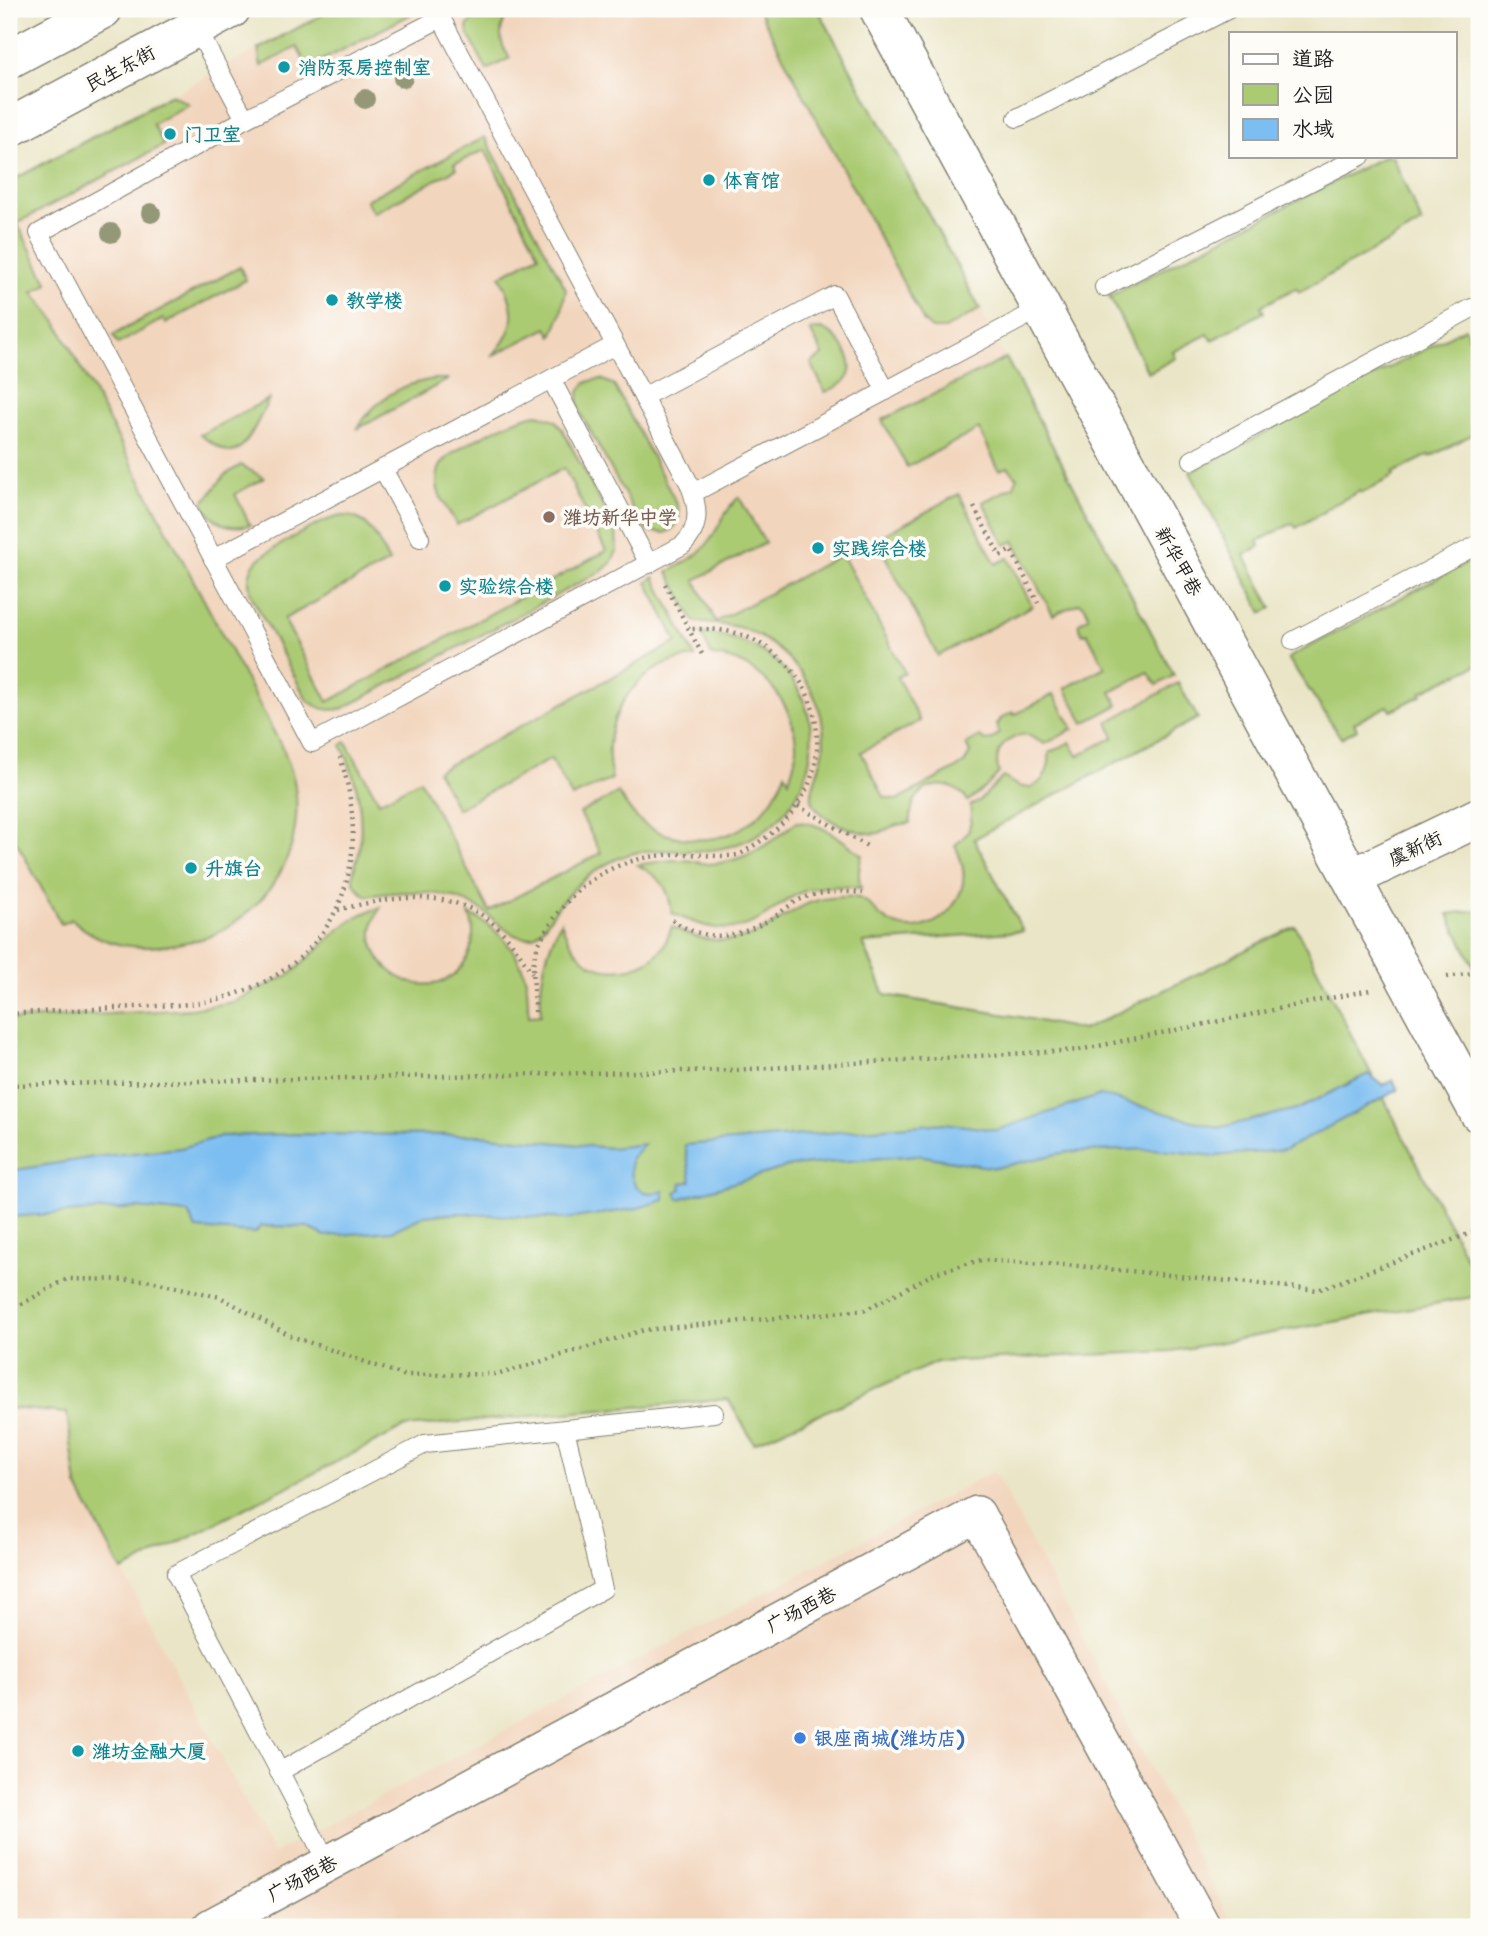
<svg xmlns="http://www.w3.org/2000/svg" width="1488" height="1936" viewBox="0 0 1488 1936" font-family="'Shantell Sans','LXGW WenKai TC',sans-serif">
	<rect width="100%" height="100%" fill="#fdfcf7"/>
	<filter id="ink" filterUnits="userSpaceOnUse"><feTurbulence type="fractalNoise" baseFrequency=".0143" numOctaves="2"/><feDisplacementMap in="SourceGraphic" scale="14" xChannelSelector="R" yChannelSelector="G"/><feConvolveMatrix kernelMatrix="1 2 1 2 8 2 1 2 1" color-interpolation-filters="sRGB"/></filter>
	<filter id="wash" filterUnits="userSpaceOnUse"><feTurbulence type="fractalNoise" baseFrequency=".00686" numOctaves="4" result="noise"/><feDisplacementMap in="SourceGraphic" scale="28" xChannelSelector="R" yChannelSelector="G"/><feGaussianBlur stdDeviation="1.57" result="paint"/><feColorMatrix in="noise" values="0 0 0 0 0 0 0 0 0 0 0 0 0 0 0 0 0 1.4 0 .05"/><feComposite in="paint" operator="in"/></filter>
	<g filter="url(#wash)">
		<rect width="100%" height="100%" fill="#eae5c6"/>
		<g fill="#f2d5bd">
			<path d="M 333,9 L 818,9 L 1198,718 L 974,839 L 1023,931 L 863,943 L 541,1016 L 9,1044 L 9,182 Z"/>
			<path d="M 9,1408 L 67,1413 L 77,1486 L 273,1854 L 994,1471 L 1234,1927 L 9,1927 Z"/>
		</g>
		<g fill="#abcb73" stroke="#647448" stroke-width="2">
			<path d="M 333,9 L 421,9 L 308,68 L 297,47 L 261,66 L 258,49 Z"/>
			<path d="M 495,9 L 513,9 C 498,23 497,42 510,58 L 487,70 L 468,34 L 467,27 L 471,21 Z"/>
			<path d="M 758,9 L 818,9 L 980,309 L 945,329 L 932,329 L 924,322 Z"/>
			<path d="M 171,95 L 189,104 L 153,124 L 164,145 L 17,223 L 48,284 L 33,292 L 56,321 L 284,751 C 288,762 294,775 295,787 C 299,811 295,843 284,865 C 270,895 242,922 213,935 C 205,939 195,940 187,942 C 145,951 104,950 72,919 L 61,924 L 9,828 L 9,182 Z"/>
			<path d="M 485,137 L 566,289 L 561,314 L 552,336 L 547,328 L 492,356 C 518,328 517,309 500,276 L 539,255 L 485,150 L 454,164 L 456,169 L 373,213 L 366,200 Z"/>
			<path d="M 1385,156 L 1392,156 L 1422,223 L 1299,292 L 1296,288 L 1261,306 L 1264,312 L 1212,340 L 1208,334 L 1173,352 L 1176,358 L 1148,373 L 1109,296 Z"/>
			<path d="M 240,267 L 246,280 L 166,323 L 163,319 L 118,344 L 113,335 Z"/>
			<path d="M 1465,328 L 1479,356 L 1479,431 L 1430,457 L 1429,455 L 1393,473 L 1394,476 L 1362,493 L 1360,491 L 1325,509 L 1325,511 L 1296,528 L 1293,523 L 1258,541 L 1260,546 L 1244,555 L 1272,608 L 1262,613 L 1190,472 Z"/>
			<path d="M 821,329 C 837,333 857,360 848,377 C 843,385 833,389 825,392 L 811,363 L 823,355 L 810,330 Z"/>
			<path d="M 1006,358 L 1174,675 L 1157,685 L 1148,672 L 1111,692 L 1118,705 L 1084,723 L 1065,688 L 1105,667 L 1087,633 L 1083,634 L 1078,624 L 1088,617 C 1088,610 1086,605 1079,603 L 1053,615 L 1014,541 L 1005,545 L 983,502 L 1014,486 L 1017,478 L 1008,467 L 999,470 L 979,429 L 907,467 L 882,420 Z"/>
			<path d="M 435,379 L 449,379 L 357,429 C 377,398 399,384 435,379 Z"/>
			<path d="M 601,379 L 614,385 L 678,506 C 681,520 678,527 665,533 L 647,531 L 641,524 L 580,412 C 575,393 580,380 601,379 Z"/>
			<path d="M 269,399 C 262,412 246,453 230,452 C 220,450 209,441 200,435 Z"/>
			<path d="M 538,414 L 555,420 L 561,427 L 616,531 L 617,551 L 611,563 L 602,571 L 342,709 C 326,711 319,709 307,700 L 252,597 C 248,586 247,576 253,566 C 259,554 322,520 337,517 C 343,515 352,516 358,519 C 374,526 381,548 389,562 L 284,619 L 328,702 L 606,551 L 564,468 L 457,525 C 450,512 436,495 437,481 C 437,473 440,465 445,460 C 457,447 520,415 538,414 Z"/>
			<path d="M 241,465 L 264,478 L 235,494 L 250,525 C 227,530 213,523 203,503 L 225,475 Z"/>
			<path d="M 959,494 L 996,564 L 1008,558 L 1032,606 L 938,656 L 876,539 Z"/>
			<path d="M 739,497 L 765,543 L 695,580 L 716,622 L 842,554 L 905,673 L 897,677 L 920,721 L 861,752 L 884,797 L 897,800 L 964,764 L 970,753 L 966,744 L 980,737 L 985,741 L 992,740 L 999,733 L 997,724 L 1000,722 L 999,720 L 1013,712 L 1014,715 L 1054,694 L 1073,729 L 1045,744 L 1026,734 C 1006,737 992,751 999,773 L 987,786 L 968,801 C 955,782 929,779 915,800 C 911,806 911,816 910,823 C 905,824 899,824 894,826 C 889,827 885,831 879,833 C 861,836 816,820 812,799 C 810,788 821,765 823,752 C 829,701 796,654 751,632 C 731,622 714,626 694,621 L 668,572 C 682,564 698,556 708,543 C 719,528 725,509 739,497 Z"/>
			<path d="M 1479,556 L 1479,664 L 1421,692 L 1422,695 L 1391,711 L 1388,706 L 1354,723 L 1357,729 L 1341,738 L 1288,658 Z"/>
			<path d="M 654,577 L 695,657 C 635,662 597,721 612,779 L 572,797 L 551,759 L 457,809 L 437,771 L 677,642 L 647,582 Z"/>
			<path d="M 701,633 C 743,637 780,653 800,693 C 814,720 815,751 804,779 C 787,825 745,850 697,851 C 671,851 644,847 619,858 C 598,867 579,882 564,899 C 556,908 543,932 534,936 C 513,944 495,918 480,909 C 444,888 406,890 366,896 C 361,892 354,886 353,879 C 352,871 358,860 359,852 C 364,817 358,777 341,745 L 346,742 L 379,802 L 420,780 L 489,911 L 601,853 L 580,813 L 618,793 C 624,801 630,812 638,819 C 650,830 665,835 681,838 C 730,846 769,819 785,773 L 789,780 C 792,771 795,762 796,753 C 799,706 758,658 712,656 Z"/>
			<path d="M 1178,683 L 1198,718 L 974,839 L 1023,931 L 863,943 L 885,995 L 1020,1017 L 1083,1030 L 1295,926 L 1479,1283 L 1479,1296 L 1172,1351 L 937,1362 L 754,1443 L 728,1399 L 405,1427 L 122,1571 L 77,1486 L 67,1413 L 9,1408 L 9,1020 L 192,1009 L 233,1002 L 291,974 L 342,927 L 362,914 L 381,907 C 343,962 436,1021 468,956 C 474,942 475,928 469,914 C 492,923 517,949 524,973 C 529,986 527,1003 529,1016 L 541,1015 C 539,980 545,953 561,921 C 565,936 575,953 588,962 C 611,977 648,969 663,947 C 667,941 669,933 672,927 C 703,943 738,947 769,927 C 790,914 806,900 831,898 C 841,897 854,895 863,900 C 871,904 876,913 883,918 C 908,937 941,927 956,901 C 968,882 964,864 955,845 C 970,834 973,823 970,806 L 979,801 L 1003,777 C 1008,780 1014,784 1019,786 C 1040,793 1051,770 1049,753 L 1070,742 L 1078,756 L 1114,737 L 1108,722 Z"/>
			<path d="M 796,822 C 821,822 842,839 862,855 C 859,866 857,877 861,888 C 840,886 822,885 802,892 C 786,898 774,911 760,919 C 730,937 701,927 672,913 C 668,885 662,879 638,865 C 656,862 674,858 692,861 C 698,861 703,864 708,864 C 744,863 770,844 796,822 Z"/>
			<path d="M 1479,910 L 1479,976 L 1448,914 Z"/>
		</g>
		<g fill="#7cbef1" stroke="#4c6d86" stroke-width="2">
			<path d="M 1368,1074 L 1383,1085 L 1393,1080 L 1398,1090 L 1285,1150 L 1214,1156 L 1154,1149 L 1067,1152 L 995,1168 L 917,1155 L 791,1166 L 679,1199 L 676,1192 L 681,1189 L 681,1184 L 691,1181 L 685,1145 L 944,1123 L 997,1130 L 1101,1095 L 1218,1128 L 1300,1108 Z"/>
			<path d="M 295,1134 L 480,1135 L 610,1148 L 644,1144 L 631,1158 C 629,1183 637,1198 664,1191 L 664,1200 L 635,1209 L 567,1219 L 458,1213 L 424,1216 L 392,1231 L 325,1236 L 307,1227 L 261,1226 L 255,1233 L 196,1229 L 188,1213 L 137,1208 L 9,1217 L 9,1171 L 95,1157 L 181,1148 L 221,1136 Z"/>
		</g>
	</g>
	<g filter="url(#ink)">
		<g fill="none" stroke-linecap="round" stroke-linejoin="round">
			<defs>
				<g id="lane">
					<path d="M 441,18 L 689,483 C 698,505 702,526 683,545 L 312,743 L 39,233 L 245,119 Z"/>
					<path d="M 196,27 L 245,119"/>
					<path d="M 1017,118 L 1229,9"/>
					<path d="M 1104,287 L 1361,156"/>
					<path d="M 551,379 L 649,564"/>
					<path d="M 643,397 L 835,295 L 886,391"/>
					<path d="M 1192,460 L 1472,308"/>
					<path d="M 383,469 L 420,538"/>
					<path d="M 693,493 L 1042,308"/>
					<path d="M 213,559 L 615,345"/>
					<path d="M 1293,641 L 1479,544"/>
					<path d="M 279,1772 L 603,1589 L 565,1429"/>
					<path d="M 328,1864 L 176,1574 L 425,1444 L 714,1413"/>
				</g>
				<path id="street" d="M 210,1927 L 977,1514 L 1203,1927"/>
				<g id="secondary">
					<path d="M 879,9 L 1479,1113"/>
					<path d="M 9,59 L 103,9"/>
					<path d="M 9,128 L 231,9"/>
					<path d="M 1352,878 L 1479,817"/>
				</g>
			</defs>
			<use href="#lane" stroke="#838071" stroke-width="20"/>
			<use href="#street" stroke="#838071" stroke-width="38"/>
			<use href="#secondary" stroke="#838071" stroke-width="41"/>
			<g stroke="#838071" stroke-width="4.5" stroke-dasharray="2 5" stroke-linecap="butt">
				<path d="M 974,507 L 1000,556 L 1011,550 L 1038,603"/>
				<path d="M 665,584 L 703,656"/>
				<path d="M 798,806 L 867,846"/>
				<path d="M 338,910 C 391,896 456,886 498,928 C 513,942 523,959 534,976"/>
				<path d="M 672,920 C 709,945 741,938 777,915 C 784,910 791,904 799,900 C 818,891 842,891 863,893"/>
				<path d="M 1447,977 L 1479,972"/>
				<path d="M 535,1012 C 535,995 532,976 534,959 C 536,940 565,901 580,889 C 608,864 647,854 684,854 C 701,854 720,858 737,855 C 744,853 750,848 756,844 C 789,824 814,790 817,750 C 819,718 809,686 785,663 C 755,634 730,628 689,629"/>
				<path d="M 9,1014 C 51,1011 94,1009 136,1007 C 166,1005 197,1006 226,997 C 339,964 375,864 340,757"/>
				<path d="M 9,1085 L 733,1070 L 1079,1050 L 1370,990"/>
				<path d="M 9,1311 L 67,1279 L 146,1280 L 220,1297 L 291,1336 L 403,1375 L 500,1374 L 644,1330 L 865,1310 L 935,1273 L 981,1260 L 1079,1266 L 1318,1290 L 1479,1230"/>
			</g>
			<use href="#lane" stroke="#fff" stroke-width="18"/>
			<use href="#street" stroke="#fff" stroke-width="35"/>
			<use href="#secondary" stroke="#fff" stroke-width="38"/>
		</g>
		<g fill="#949879">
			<circle cx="403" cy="78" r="10"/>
			<circle cx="365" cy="99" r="10"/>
			<circle cx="151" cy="213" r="10"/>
			<circle cx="111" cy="233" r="10"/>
		</g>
	</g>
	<g fill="#0f9aa8" stroke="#fdfcf7" stroke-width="2.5">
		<circle cx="284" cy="67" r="7"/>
		<circle cx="170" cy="134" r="7"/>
		<circle cx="709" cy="180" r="7"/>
		<circle cx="332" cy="300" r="7"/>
		<circle cx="818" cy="548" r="7"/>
		<circle cx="445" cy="586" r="7"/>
		<circle cx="191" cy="868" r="7"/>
		<circle cx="78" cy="1751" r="7"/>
	</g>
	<circle fill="#8d6e63" stroke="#fdfcf7" stroke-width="2.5" cx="549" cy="517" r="7"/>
	<circle fill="#3f7fe0" stroke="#fdfcf7" stroke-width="2.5" cx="800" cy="1738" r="7"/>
	<g text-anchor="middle" stroke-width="7" stroke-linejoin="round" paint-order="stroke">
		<g font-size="19" font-weight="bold" fill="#0d838f" stroke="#fdfcf7" text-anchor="start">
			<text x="298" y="74">消防泵房控制室</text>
			<text x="184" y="141">门卫室</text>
			<text x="723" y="187">体育馆</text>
			<text x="346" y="307">教学楼</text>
			<text x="832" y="555">实践综合楼</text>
			<text x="459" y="593">实验综合楼</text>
			<text x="205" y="875">升旗台</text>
			<text x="92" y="1758">潍坊金融大厦</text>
		</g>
		<g font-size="19" fill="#1c1c1c" stroke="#fdfcf7">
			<text transform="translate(120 68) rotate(-28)" y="7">民生东街</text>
			<text transform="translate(1179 561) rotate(61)" y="7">新华甲巷</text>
			<text transform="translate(1415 848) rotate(-25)" y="7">虞新街</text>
			<text transform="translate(801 1609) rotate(-28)" y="7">广场西巷</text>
			<text transform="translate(302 1878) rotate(-28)" y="7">广场西巷</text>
		</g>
		<g font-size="19" font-weight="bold" fill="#785e54" stroke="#fdfcf7" text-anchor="start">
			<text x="563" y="524">潍坊新华中学</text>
		</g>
		<g font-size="19" font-weight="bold" fill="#366cbe" stroke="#fdfcf7" text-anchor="start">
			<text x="814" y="1745">银座商城(潍坊店)</text>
		</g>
	</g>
	<rect width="1488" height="1936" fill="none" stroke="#fdfcf7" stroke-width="35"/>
	<rect x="1229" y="32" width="228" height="126" fill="#fdfcf7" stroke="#a3a29f" stroke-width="2"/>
	<rect x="1243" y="54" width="35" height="10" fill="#ffffff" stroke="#a3a29f" stroke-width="2"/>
	<text x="1292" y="66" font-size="21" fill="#1c1c1c">道路</text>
	<rect x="1243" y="84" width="35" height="21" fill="#abcb73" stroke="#a3a29f" stroke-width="2"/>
	<text x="1292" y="102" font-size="21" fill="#1c1c1c">公园</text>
	<rect x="1243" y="119" width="35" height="21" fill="#7cbef1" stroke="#a3a29f" stroke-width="2"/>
	<text x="1292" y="136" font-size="21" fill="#1c1c1c">水域</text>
</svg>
